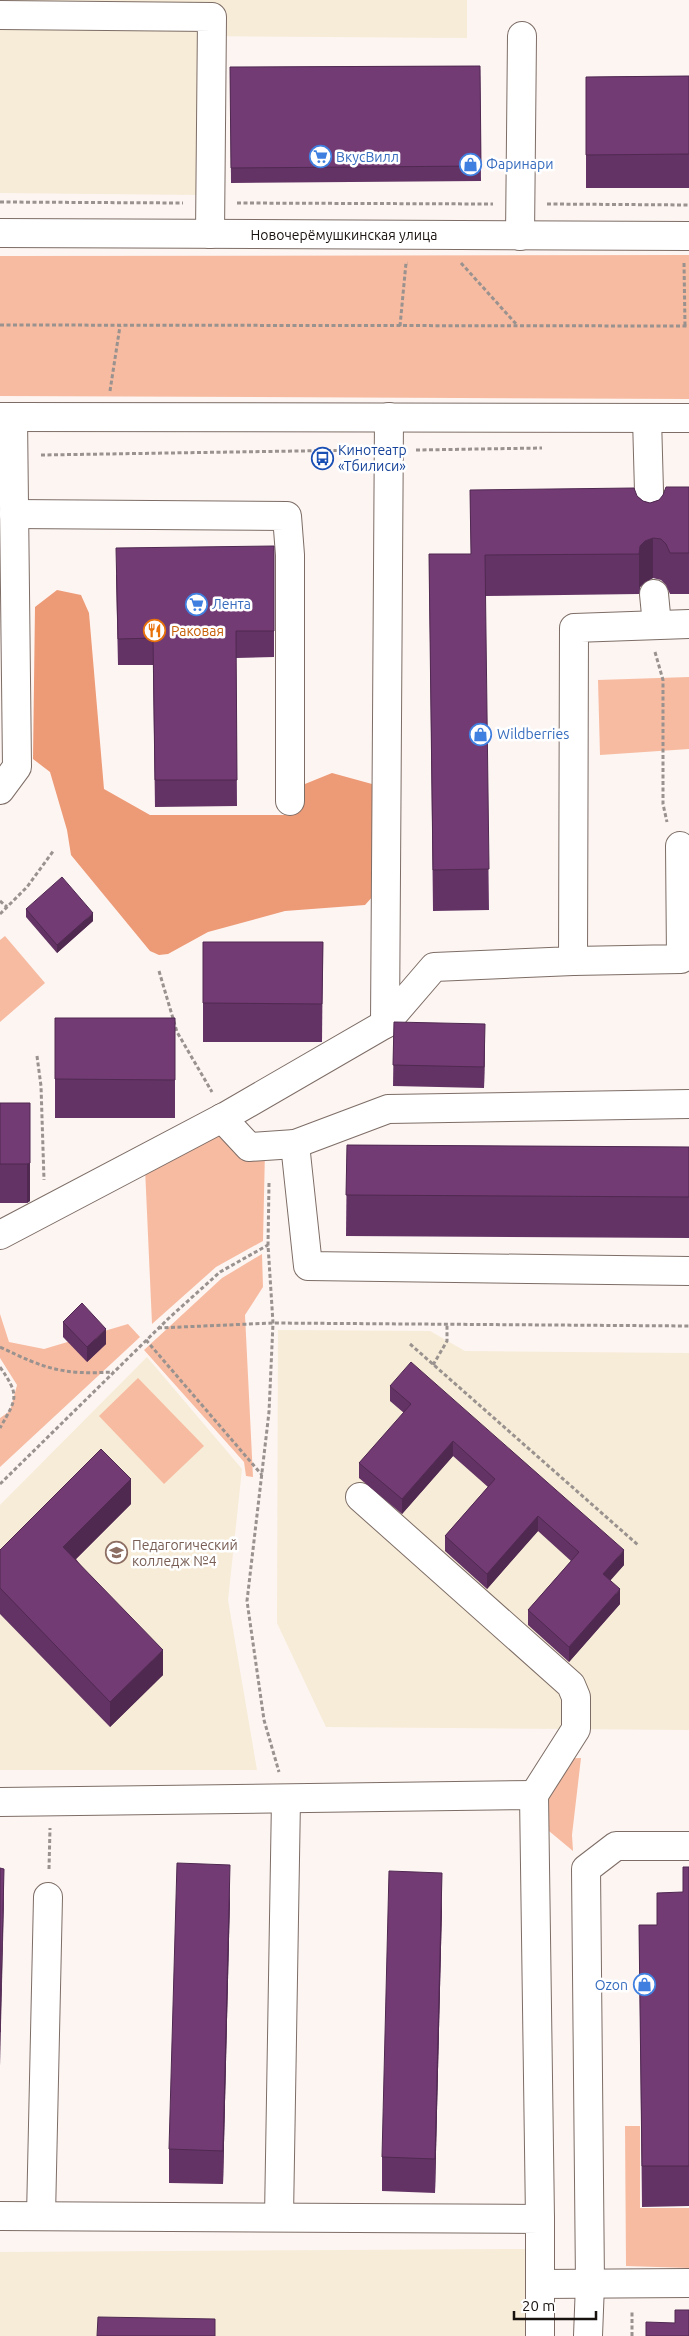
<svg xmlns="http://www.w3.org/2000/svg" width="689" height="2336" viewBox="0 0 689 2336" font-family="Ubuntu,sans-serif">
	<rect width="100%" height="100%" fill="#fdf5f2"/>
	<g fill="#f7ecd7">
		<path d="M 0,0 L 467,0 L 467,38 L 204,36 L 202,195 L 0,193 Z"/>
		<path d="M 278,1330 L 430,1331 L 465,1351 L 689,1353 L 689,1730 L 326,1727 L 277,1623 Z"/>
		<path d="M 147,1357 L 242,1469 L 228,1600 L 257,1770 L 0,1770 L 0,1505 Z"/>
		<path d="M 529,2249 L 527,2336 L 0,2336 L 0,2252 Z"/>
	</g>
	<g fill="#f7bba1">
		<path d="M 689,255 L 689,399 L 0,396 L 0,256 Z"/>
		<path d="M 689,677 L 689,749 L 600,755 L 598,680 Z"/>
		<path d="M 5,936 L 45,983 L 0,1022 L 0,940 Z"/>
		<path d="M 222,1127 L 265,1150 L 263,1241 L 216,1267 L 152,1324 L 145,1168 Z"/>
		<path d="M 262,1254 L 263,1287 L 245,1315 L 253,1477 L 246,1476 L 244,1462 L 144,1350 L 222,1278 Z"/>
		<path d="M 0,1314 L 9,1342 L 44,1349 L 128,1324 L 140,1337 L 0,1467 L 0,1418 L 10,1411 L 17,1385 L 0,1358 Z"/>
		<path d="M 138,1378 L 204,1446 L 164,1484 L 99,1416 Z"/>
		<path d="M 581,1758 L 572,1835 L 573,1851 L 543,1826 L 544,1759 Z"/>
		<path d="M 625,2126 L 640,2126 L 640,2208 L 689,2208 L 689,2268 L 626,2266 Z"/>
	</g>
	<path fill="#ed9a76" d="M 57,590 L 81,595 L 89,613 L 104,789 L 150,815 L 291,815 L 300,786 L 332,773 L 372,784 L 380,791 L 374,895 L 365,905 L 285,911 L 208,932 L 168,954 L 159,955 L 150,951 L 71,855 L 67,830 L 50,772 L 33,759 L 35,607 Z"/>
	<g fill="none" stroke-linecap="round" stroke-linejoin="round">
		<defs>
			<g id="minor">
				<path d="M 0,15 L 212,17 L 210,234"/>
				<path d="M 0,233 L 689,236"/>
				<path d="M 520,236 L 522,36"/>
				<path d="M 0,417 L 689,418"/>
				<path d="M 647,418 L 650,528"/>
				<path d="M 14,514 L 287,516 L 290,555 L 290,801"/>
				<path d="M 654,594 L 657,625"/>
				<path d="M 0,790 L 17,767 L 13,417"/>
				<path d="M 573,961 L 681,959 L 680,846"/>
				<path d="M 385,1024 L 389,417"/>
				<path d="M 222,1118 L 249,1147 L 295,1144 L 388,1109 L 689,1104"/>
				<path d="M 295,1144 L 308,1266 L 689,1271"/>
				<path d="M 0,1235 L 226,1116 L 385,1024 L 434,967 L 573,961 L 574,628 L 689,624"/>
				<path d="M 360,1497 L 571,1685 L 576,1697 L 576,1729 L 534,1795"/>
				<path d="M 0,1802 L 534,1795 L 540,2219"/>
				<path d="M 0,2216 L 540,2219 L 540,2336"/>
				<path d="M 41,2216 L 48,1897"/>
				<path d="M 279,2217 L 286,1799"/>
				<path d="M 541,2284 L 689,2283"/>
				<path d="M 588,2336 L 590,2284 L 586,1869 L 616,1846 L 689,1846"/>
			</g>
		</defs>
		<use href="#minor" stroke="#7d6d66" stroke-width="30"/>
		<g stroke="#99928f" stroke-width="3" stroke-dasharray="4 2.5" stroke-linecap="butt">
			<path d="M 0,202 L 183,203"/>
			<path d="M 237,203 L 493,204"/>
			<path d="M 547,204 L 689,205"/>
			<path d="M 461,263 L 517,325"/>
			<path d="M 684,263 L 685,326"/>
			<path d="M 0,325 L 689,326"/>
			<path d="M 400,326 L 406,263 L 408,263"/>
			<path d="M 110,391 L 120,326"/>
			<path d="M 416,450 L 542,448"/>
			<path d="M 41,455 L 362,450"/>
			<path d="M 655,652 L 663,680 L 663,804 L 667,822"/>
			<path d="M 0,901 L 7,907"/>
			<path d="M 0,914 L 27,887 L 54,850"/>
			<path d="M 159,971 L 177,1032 L 212,1092"/>
			<path d="M 37,1056 L 41,1086 L 44,1180"/>
			<path d="M 269,1183 L 268,1245 L 273,1323 L 269,1412 L 247,1601 L 264,1720 L 279,1772"/>
			<path d="M 158,1328 L 273,1323 L 689,1326"/>
			<path d="M 146,1340 L 262,1475"/>
			<path d="M 410,1344 L 638,1545"/>
			<path d="M 0,1347 C 46,1369 62,1375 113,1372"/>
			<path d="M 433,1365 L 447,1341 L 447,1325"/>
			<path d="M 0,1367 C 20,1396 17,1398 0,1428"/>
			<path d="M 0,1484 L 169,1318 L 220,1272 L 268,1245"/>
			<path d="M 49,1869 L 50,1828"/>
			<path d="M 632,2336 L 632,2312"/>
		</g>
		<use href="#minor" stroke="#fff" stroke-width="28"/>
	</g>
	<g fill="#623364">
		<path d="M 480,66 L 481,181 L 231,183 L 230,67 Z"/>
		<path d="M 689,76 L 689,188 L 586,188 L 586,77 Z"/>
		<path d="M 689,487 L 689,594 L 670,594 L 666,585 L 661,580 L 653,578 L 645,582 L 640,587 L 639,594 L 485,596 L 489,910 L 433,911 L 429,554 L 471,554 L 470,490 L 637,496 L 643,501 L 650,503 L 659,500 Z"/>
		<path d="M 274,546 L 274,657 L 236,658 L 237,806 L 155,807 L 153,665 L 118,665 L 116,575 Z"/>
		<path d="M 26,909 L 93,921 L 57,953 L 26,917 Z"/>
		<path d="M 203,942 L 323,942 L 322,1042 L 203,1042 Z"/>
		<rect x="55" y="1018" width="120" height="100"/>
		<path d="M 394,1022 L 485,1045 L 484,1088 L 393,1086 Z"/>
		<path d="M 0,1103 L 30,1103 L 30,1201 L 27,1203 L 0,1203 Z"/>
		<path d="M 347,1145 L 689,1147 L 689,1238 L 346,1236 Z"/>
		<path d="M 63,1322 L 106,1344 L 87,1362 L 63,1337 Z"/>
		<path d="M 390,1386 L 624,1565 L 610,1580 L 620,1604 L 569,1662 L 528,1625 L 528,1610 L 571,1561 L 538,1531 L 487,1589 L 445,1551 L 445,1536 L 488,1487 L 453,1456 L 402,1514 L 359,1478 L 359,1463 L 404,1413 L 390,1401 Z"/>
		<path d="M 131,1504 L 76,1559 L 163,1675 L 110,1727 L 0,1614 L 0,1550 Z"/>
		<path d="M 689,1867 L 689,2206 L 642,2207 L 639,1925 L 657,1925 L 683,1892 Z"/>
		<path d="M 230,1898 L 223,2184 L 169,2183 L 169,2149 Z"/>
		<path d="M 442,1906 L 435,2193 L 382,2191 L 382,2157 Z"/>
	</g>
	<g fill="#502951">
		<path d="M 653,538 L 653,578 L 645,582 L 640,587 L 639,594 L 639,554 L 640,546 L 645,541 Z"/>
		<path d="M 93,913 L 93,921 L 57,953 L 57,945 Z"/>
		<path d="M 485,1024 L 485,1045 L 484,1088 L 484,1067 Z"/>
		<path d="M 30,1163 L 30,1201 L 27,1203 L 27,1164 Z"/>
		<path d="M 106,1329 L 106,1344 L 87,1362 L 87,1347 Z"/>
		<path d="M 453,1441 L 453,1456 L 402,1514 L 402,1499 Z"/>
		<path d="M 131,1479 L 131,1504 L 63,1572 L 63,1547 Z"/>
		<path d="M 538,1516 L 538,1531 L 487,1589 L 487,1574 Z"/>
		<path d="M 624,1550 L 624,1565 L 603,1589 L 603,1574 Z"/>
		<path d="M 620,1589 L 620,1604 L 569,1662 L 569,1647 Z"/>
		<path d="M 163,1650 L 163,1675 L 110,1727 L 110,1702 Z"/>
		<path d="M 230,1865 L 230,1898 L 223,2184 L 223,2151 Z"/>
		<path d="M 4,1869 L 4,1902 L 0,2066 L 0,2032 Z"/>
		<path d="M 442,1873 L 442,1906 L 435,2193 L 435,2159 Z"/>
	</g>
	<g fill="#723b74" stroke="#502951">
		<path d="M 480,66 L 481,166 L 231,168 L 230,67 Z"/>
		<path d="M 689,76 L 689,154 L 586,155 L 586,77 Z"/>
		<path d="M 666,487 L 689,487 L 689,553 L 670,553 L 666,544 L 661,539 L 653,538 L 645,541 L 640,546 L 639,554 L 485,555 L 489,869 L 433,870 L 429,554 L 471,554 L 470,490 L 634,488 L 637,496 L 643,501 L 650,503 L 659,500 L 663,495 Z"/>
		<path d="M 274,546 L 274,631 L 236,631 L 237,780 L 155,780 L 153,638 L 118,639 L 116,548 Z"/>
		<path d="M 62,877 L 93,913 L 57,945 L 26,909 Z"/>
		<path d="M 203,942 L 323,942 L 322,1004 L 203,1003 Z"/>
		<path d="M 55,1018 L 175,1018 L 175,1080 L 55,1079 Z"/>
		<path d="M 394,1022 L 485,1024 L 484,1067 L 393,1065 Z"/>
		<path d="M 0,1103 L 30,1103 L 30,1163 L 27,1164 L 0,1164 Z"/>
		<path d="M 347,1145 L 689,1147 L 689,1197 L 346,1195 Z"/>
		<path d="M 82,1303 L 106,1329 L 87,1347 L 63,1322 Z"/>
		<path d="M 411,1362 L 624,1550 L 603,1574 L 620,1589 L 569,1647 L 528,1610 L 579,1552 L 538,1516 L 487,1574 L 445,1536 L 495,1479 L 453,1441 L 402,1499 L 359,1463 L 411,1404 L 390,1386 Z"/>
		<path d="M 101,1449 L 131,1479 L 63,1547 L 163,1650 L 110,1702 L 0,1588 L 0,1550 Z"/>
		<path d="M 177,1863 L 230,1865 L 223,2151 L 169,2149 Z"/>
		<path d="M 683,1867 L 689,1867 L 689,2166 L 642,2166 L 639,1925 L 657,1925 L 657,1893 L 683,1892 Z"/>
		<path d="M 0,1868 L 4,1869 L 0,2032 Z"/>
		<path d="M 389,1871 L 442,1873 L 435,2159 L 382,2157 Z"/>
		<path d="M 675,2310 L 689,2310 L 689,2336 L 646,2336 L 646,2322 L 675,2323 Z"/>
		<path d="M 98,2317 L 215,2319 L 215,2336 L 97,2336 Z"/>
	</g>
	<defs>
		<symbol id="supermarket-ring" viewBox="-11 -11 22 22"><circle r="9.5" fill="#fff" stroke="#3f7fe0" stroke-width="1.5"/><path d="M-6-5.5h2.5l.6 2H6L4.5 2H-2.5L-4.4-4H-6ZM-1.5 3.2a1.3 1.3 0 1 0 .1 0ZM3 3.2a1.3 1.3 0 1 0 .1 0Z" fill="#3f7fe0"/></symbol>
		<symbol id="shop-ring" viewBox="-11 -11 22 22"><circle r="9.5" fill="#fff" stroke="#3f7fe0" stroke-width="1.5"/><path d="M-5-2.5h2.3a2.7 3.5 0 0 1 5.4 0H5L5.5 6h-11ZM-1.5-2.5h3a1.5 2.3 0 0 0-3 0Z" fill="#3f7fe0"/></symbol>
		<symbol id="bus-ring" viewBox="-11 -11 22 22"><circle r="9.5" fill="#fff" stroke="#1a4fb4" stroke-width="1.5"/><path d="M-5-6H5V4H4V6H2V4H-2V6H-4V4H-5ZM-3.5-4V0h7V-4ZM-3.5 1.2v1.5H-2V1.2ZM2 1.2v1.5H3.5V1.2Z" fill="#1a4fb4"/></symbol>
		<symbol id="restaurant-ring" viewBox="-11 -11 22 22"><circle r="9.5" fill="#fff" stroke="#e8710a" stroke-width="1.5"/><path d="M-5-6h1v4h1v-4h1v4h1v-4h1v5L-1.5 .5V6h-2V.5L-5-1ZM5-6V6H3V1.5H1.5Q1.5-4 5-6Z" fill="#e8710a"/></symbol>
		<symbol id="university-ring" viewBox="-11 -11 22 22"><circle r="9.5" fill="#fff" stroke="#8d6e63" stroke-width="1.5"/><path d="M0-5L7-2L0 1L-7-2ZM-4 1L0 2.5L4 1V4Q0 6-4 4Z" fill="#8d6e63"/></symbol>
	</defs>
	<g fill-rule="evenodd">
		<use href="#supermarket-ring" x="308" y="144" width="25" height="25"/>
		<use href="#shop-ring" x="458" y="152" width="25" height="25"/>
		<use href="#bus-ring" x="310" y="446" width="25" height="25"/>
		<use href="#supermarket-ring" x="184" y="592" width="25" height="25"/>
		<use href="#restaurant-ring" x="142" y="618" width="25" height="25"/>
		<use href="#shop-ring" x="468" y="722" width="25" height="25"/>
		<use href="#university-ring" x="104" y="1540" width="25" height="25"/>
		<use href="#shop-ring" x="632" y="1972" width="25" height="25"/>
	</g>
	<g text-anchor="middle" stroke-width="5" stroke-linejoin="round" paint-order="stroke">
		<g font-size="14" fill="#366cbe" stroke="#fff" text-anchor="start">
			<text x="336" y="162">ВкусВилл</text>
			<text x="486" y="169">Фаринари</text>
			<text x="212" y="609">Лента</text>
			<text x="497" y="739">Wildberries</text>
			<text x="628" y="1990" text-anchor="end">Ozon</text>
		</g>
		<g font-size="14" fill="#18120f" stroke="#fff">
			<text x="344" y="240">Новочерёмушкинская улица</text>
		</g>
		<g font-size="14" fill="#164399" stroke="#fff" text-anchor="start">
			<text x="338" y="455">Кинотеатр<tspan x="338" dy="16">«Тбилиси»</tspan></text>
		</g>
		<g font-size="14" fill="#c56008" stroke="#fff" text-anchor="start">
			<text x="171" y="636">Раковая</text>
		</g>
		<g font-size="14" fill="#785e54" stroke="#fff" text-anchor="start">
			<text x="132" y="1550">Педагогический<tspan x="132" dy="16">колледж №4</tspan></text>
		</g>
	</g>
	<path d="M514 2311v8h82v-8" fill="none" stroke="#18120f" stroke-width="2.5"/>
	<text x="522" y="2311" font-size="15" fill="#18120f" stroke="#ffffff" stroke-width="4" paint-order="stroke">20 m</text>
</svg>
